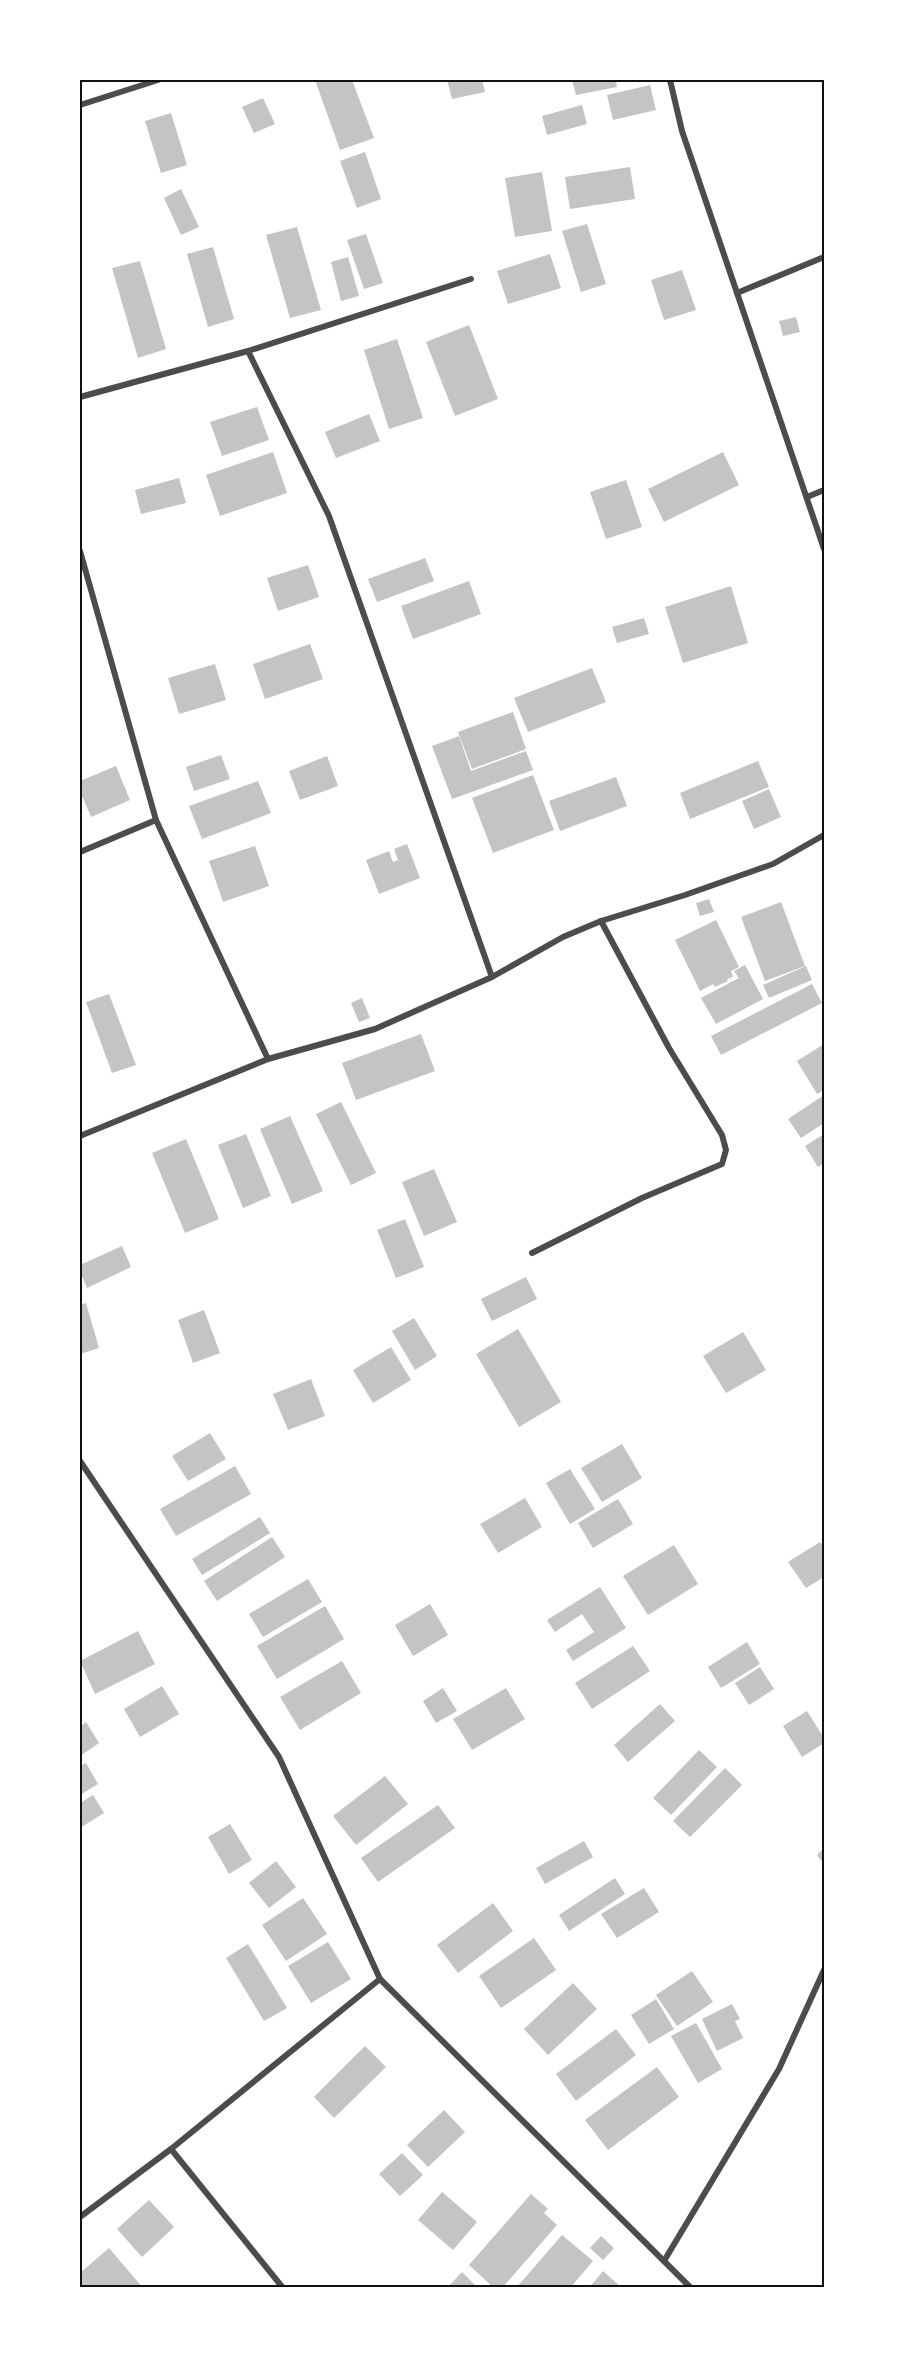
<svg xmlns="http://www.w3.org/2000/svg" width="904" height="2367" viewBox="0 0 904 2367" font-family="Helvetica,sans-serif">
	<rect width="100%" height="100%" fill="#fff"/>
	<g fill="#c4c4c4">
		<path d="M 315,80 L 352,80 L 374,138 L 340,150 Z"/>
		<path d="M 447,80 L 482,80 L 485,92 L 452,99 Z"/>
		<path d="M 572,80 L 616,80 L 617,87 L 576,95 Z"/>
		<path d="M 650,85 L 656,110 L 613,120 L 607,95 Z"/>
		<path d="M 263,98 L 275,124 L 254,133 L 242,107 Z"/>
		<path d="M 582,105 L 587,124 L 547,135 L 542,116 Z"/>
		<path d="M 171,113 L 187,165 L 161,173 L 145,121 Z"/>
		<path d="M 365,152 L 381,199 L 357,208 L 340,161 Z"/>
		<path d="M 630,167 L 635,199 L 570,209 L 565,177 Z"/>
		<path d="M 542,172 L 552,231 L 515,237 L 505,178 Z"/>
		<path d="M 181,189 L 199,227 L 181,235 L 164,198 Z"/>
		<path d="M 587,224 L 606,284 L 581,292 L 562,231 Z"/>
		<path d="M 297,227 L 321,310 L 290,318 L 266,235 Z"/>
		<path d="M 366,234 L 383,283 L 364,289 L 347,240 Z"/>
		<path d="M 213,247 L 234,319 L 208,327 L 187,254 Z"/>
		<path d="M 550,254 L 561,288 L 508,304 L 497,271 Z"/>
		<path d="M 348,257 L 359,296 L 341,301 L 331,262 Z"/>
		<path d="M 140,261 L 166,349 L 138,358 L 112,268 Z"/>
		<path d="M 682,270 L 696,310 L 664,320 L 651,280 Z"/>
		<path d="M 796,317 L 800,332 L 783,336 L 779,321 Z"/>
		<path d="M 469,325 L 498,399 L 455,416 L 426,342 Z"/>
		<path d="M 397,339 L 423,418 L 389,429 L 364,350 Z"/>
		<path d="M 257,407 L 269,440 L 222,456 L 210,422 Z"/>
		<path d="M 369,414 L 380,441 L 336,458 L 325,432 Z"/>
		<path d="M 273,452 L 287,493 L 220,516 L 206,475 Z"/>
		<path d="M 723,452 L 739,485 L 664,522 L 648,489 Z"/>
		<path d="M 179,478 L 186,503 L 141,514 L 135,490 Z"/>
		<path d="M 626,480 L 642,527 L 606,539 L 590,492 Z"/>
		<path d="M 425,558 L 434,581 L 377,602 L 368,579 Z"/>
		<path d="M 308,565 L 319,597 L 278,611 L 267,578 Z"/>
		<path d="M 469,581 L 481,614 L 413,639 L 401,606 Z"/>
		<path d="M 731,586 L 748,643 L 683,663 L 665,607 Z"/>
		<path d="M 644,618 L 649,634 L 617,643 L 612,627 Z"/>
		<path d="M 310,644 L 323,679 L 265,699 L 253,664 Z"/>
		<path d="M 215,664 L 226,700 L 179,714 L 168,678 Z"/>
		<path d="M 592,668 L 606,702 L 528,732 L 514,698 Z"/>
		<path d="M 513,712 L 526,749 L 472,769 L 458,732 Z"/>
		<path d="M 459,736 L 471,771 L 526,751 L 533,770 L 452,799 L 432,746 Z"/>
		<path d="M 221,755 L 230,779 L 194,791 L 186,767 Z"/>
		<path d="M 327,756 L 338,786 L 300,800 L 289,771 Z"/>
		<path d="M 758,761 L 769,787 L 690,819 L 680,793 Z"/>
		<path d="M 116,766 L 130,800 L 91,817 L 80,791 L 80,781 Z"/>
		<path d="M 533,775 L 554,830 L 493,853 L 472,798 Z"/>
		<path d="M 616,777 L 627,806 L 560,831 L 549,801 Z"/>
		<path d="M 258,781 L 271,813 L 202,839 L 189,806 Z"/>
		<path d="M 769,789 L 781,817 L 754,829 L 742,801 Z"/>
		<path d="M 407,844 L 420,878 L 379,894 L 366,860 L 389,851 L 393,862 L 398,860 L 394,849 Z"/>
		<path d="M 255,846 L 269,886 L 223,902 L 209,861 Z"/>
		<path d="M 709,899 L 714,912 L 700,916 L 696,903 Z"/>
		<path d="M 781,902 L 805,966 L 765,981 L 741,917 Z"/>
		<path d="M 716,920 L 739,967 L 731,971 L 733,977 L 727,979 L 728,981 L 715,987 L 713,984 L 700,991 L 675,940 Z"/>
		<path d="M 745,965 L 763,999 L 716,1024 L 701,998 L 739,978 L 734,971 Z"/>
		<path d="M 806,966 L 812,980 L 769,998 L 763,985 Z"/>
		<path d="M 812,984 L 822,1003 L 721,1055 L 711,1036 Z"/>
		<path d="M 109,994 L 136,1065 L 112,1073 L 86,1002 Z"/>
		<path d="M 362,998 L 370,1018 L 359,1022 L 351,1003 Z"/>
		<path d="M 421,1034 L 435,1071 L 356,1100 L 342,1063 Z"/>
		<path d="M 824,1044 L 824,1090 L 817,1094 L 797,1061 Z"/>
		<path d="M 824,1095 L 824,1123 L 801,1138 L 788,1119 Z"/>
		<path d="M 341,1102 L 376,1173 L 351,1185 L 316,1114 Z"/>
		<path d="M 290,1116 L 323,1191 L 292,1204 L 260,1129 Z"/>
		<path d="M 246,1134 L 271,1196 L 243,1208 L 218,1145 Z"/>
		<path d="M 824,1134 L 824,1163 L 818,1167 L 805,1146 Z"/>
		<path d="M 186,1139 L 219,1219 L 185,1233 L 152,1153 Z"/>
		<path d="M 434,1169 L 457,1222 L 424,1236 L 402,1182 Z"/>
		<path d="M 405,1219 L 424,1267 L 396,1278 L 377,1230 Z"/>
		<path d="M 122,1246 L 131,1267 L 87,1288 L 80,1271 L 80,1265 Z"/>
		<path d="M 526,1277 L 537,1299 L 492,1321 L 481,1299 Z"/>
		<path d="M 86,1303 L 99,1348 L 80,1354 L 80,1305 Z"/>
		<path d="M 204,1310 L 220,1353 L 193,1363 L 178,1320 Z"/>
		<path d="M 414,1318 L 437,1356 L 415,1370 L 392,1331 Z"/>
		<path d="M 518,1329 L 561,1402 L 519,1427 L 476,1354 Z"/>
		<path d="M 743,1332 L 766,1370 L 726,1393 L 703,1356 Z"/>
		<path d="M 391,1347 L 411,1380 L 373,1403 L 353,1370 Z"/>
		<path d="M 311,1379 L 325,1416 L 288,1430 L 273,1394 Z"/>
		<path d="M 210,1433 L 226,1459 L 188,1481 L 172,1456 Z"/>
		<path d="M 622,1444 L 642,1478 L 602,1502 L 581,1468 Z"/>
		<path d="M 235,1466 L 251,1494 L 176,1536 L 160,1509 Z"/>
		<path d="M 570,1469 L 595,1509 L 570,1524 L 546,1483 Z"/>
		<path d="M 525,1498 L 542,1527 L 498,1553 L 480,1524 Z"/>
		<path d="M 618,1499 L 633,1524 L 593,1548 L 578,1523 Z"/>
		<path d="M 260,1517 L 270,1533 L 202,1575 L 192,1559 Z"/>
		<path d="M 272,1537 L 285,1557 L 217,1601 L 204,1581 Z"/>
		<path d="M 820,1542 L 824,1548 L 824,1577 L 806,1588 L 788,1562 Z"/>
		<path d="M 674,1545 L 698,1584 L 648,1615 L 623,1576 Z"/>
		<path d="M 308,1579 L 322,1602 L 263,1637 L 249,1614 Z"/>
		<path d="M 600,1587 L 626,1628 L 573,1661 L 566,1650 L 594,1632 L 582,1614 L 555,1632 L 547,1620 Z"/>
		<path d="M 430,1604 L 448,1635 L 413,1656 L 395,1625 Z"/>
		<path d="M 325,1606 L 344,1639 L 277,1679 L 257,1646 Z"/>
		<path d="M 138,1631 L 155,1664 L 95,1694 L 80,1661 Z"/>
		<path d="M 747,1642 L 760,1664 L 721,1688 L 708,1667 Z"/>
		<path d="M 633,1646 L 650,1671 L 592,1709 L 575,1683 Z"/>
		<path d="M 342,1661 L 361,1693 L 300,1730 L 280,1697 Z"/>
		<path d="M 760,1667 L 774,1689 L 749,1705 L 735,1683 Z"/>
		<path d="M 162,1686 L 179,1714 L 140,1737 L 124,1709 Z"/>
		<path d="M 443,1688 L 457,1711 L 436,1723 L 423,1701 Z"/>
		<path d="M 506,1688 L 525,1719 L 472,1750 L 453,1719 Z"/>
		<path d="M 660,1704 L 675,1721 L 628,1762 L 614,1745 Z"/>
		<path d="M 807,1711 L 824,1738 L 824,1743 L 802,1757 L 783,1726 Z"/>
		<path d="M 86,1722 L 99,1743 L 80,1756 L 80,1727 Z"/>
		<path d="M 699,1750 L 717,1767 L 671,1815 L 653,1798 Z"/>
		<path d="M 86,1763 L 98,1784 L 80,1795 L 80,1766 Z"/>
		<path d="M 725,1768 L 742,1785 L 690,1837 L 673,1821 Z"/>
		<path d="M 385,1776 L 408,1804 L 356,1845 L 333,1816 Z"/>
		<path d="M 93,1795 L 104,1813 L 80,1828 L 80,1803 Z"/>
		<path d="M 438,1805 L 455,1828 L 378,1882 L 361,1858 Z"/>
		<path d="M 230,1824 L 252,1860 L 229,1874 L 208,1837 Z"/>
		<path d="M 584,1841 L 593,1857 L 545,1884 L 536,1868 Z"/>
		<path d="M 824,1848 L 824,1864 L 817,1855 Z"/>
		<path d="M 276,1861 L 296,1887 L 269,1908 L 249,1883 Z"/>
		<path d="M 615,1878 L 625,1894 L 569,1931 L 559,1915 Z"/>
		<path d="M 644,1888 L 659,1912 L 617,1938 L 601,1914 Z"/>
		<path d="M 303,1898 L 327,1934 L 286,1961 L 262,1925 Z"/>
		<path d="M 493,1903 L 513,1931 L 458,1973 L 437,1945 Z"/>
		<path d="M 534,1938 L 556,1970 L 501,2008 L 479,1976 Z"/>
		<path d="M 328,1942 L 351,1979 L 311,2003 L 288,1966 Z"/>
		<path d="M 248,1944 L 287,2008 L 264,2021 L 226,1958 Z"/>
		<path d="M 692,1971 L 713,2002 L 677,2026 L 656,1995 Z"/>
		<path d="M 573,1983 L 597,2009 L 548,2055 L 524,2029 Z"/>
		<path d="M 656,1999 L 674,2029 L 649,2044 L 631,2015 Z"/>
		<path d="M 732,2004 L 740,2019 L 735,2021 L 743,2038 L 717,2051 L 702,2019 Z"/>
		<path d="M 696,2023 L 722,2069 L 698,2083 L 671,2036 Z"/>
		<path d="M 616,2029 L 636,2055 L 576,2101 L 556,2074 Z"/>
		<path d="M 365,2046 L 386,2067 L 334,2118 L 314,2097 Z"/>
		<path d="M 657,2067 L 679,2097 L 608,2150 L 585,2120 Z"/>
		<path d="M 444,2110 L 465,2132 L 428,2167 L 407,2145 Z"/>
		<path d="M 402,2153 L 423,2175 L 400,2196 L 379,2174 Z"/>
		<path d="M 442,2192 L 477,2222 L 453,2250 L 418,2220 Z"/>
		<path d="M 531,2194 L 548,2209 L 544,2213 L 557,2225 L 502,2288 L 494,2288 L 469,2265 Z"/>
		<path d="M 149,2200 L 174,2227 L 142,2257 L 117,2229 Z"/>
		<path d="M 562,2235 L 593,2261 L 570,2288 L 516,2288 Z"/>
		<path d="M 601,2236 L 614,2248 L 603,2260 L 590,2248 Z"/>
		<path d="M 109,2248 L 143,2288 L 80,2288 L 80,2273 Z"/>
		<path d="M 603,2271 L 622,2288 L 589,2288 Z"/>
		<path d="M 462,2272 L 478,2288 L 447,2288 Z"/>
	</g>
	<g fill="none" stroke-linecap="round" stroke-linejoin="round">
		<g stroke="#4c4c4c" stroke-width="6">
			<path d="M 670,80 L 682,131 L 824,549"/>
			<path d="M 80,105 L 158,80"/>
			<path d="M 737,293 L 824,257"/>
			<path d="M 248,351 L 471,279"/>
			<path d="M 80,397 L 248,351 L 329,516 L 492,977"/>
			<path d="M 807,497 L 824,490"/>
			<path d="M 80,551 L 156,820"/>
			<path d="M 80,852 L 156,820 L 268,1059"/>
			<path d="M 80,1136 L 268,1059 L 375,1029 L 492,977 L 563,937 L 601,921 L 685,895 L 773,864 L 824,835"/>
			<path d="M 532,1253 L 642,1198 L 722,1164 L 726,1150 L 722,1135 L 669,1048 L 601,921"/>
			<path d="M 80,1461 L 279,1757 L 380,1979 L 691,2288"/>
			<path d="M 171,2149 L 283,2288"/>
			<path d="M 80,2217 L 171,2149 L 380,1979"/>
			<path d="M 664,2261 L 779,2069 L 824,1970"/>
		</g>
	</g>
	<rect width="904" height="2367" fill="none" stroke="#ffffff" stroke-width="162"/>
	<rect x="81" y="81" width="742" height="2205" fill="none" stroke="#111" stroke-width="2"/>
</svg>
